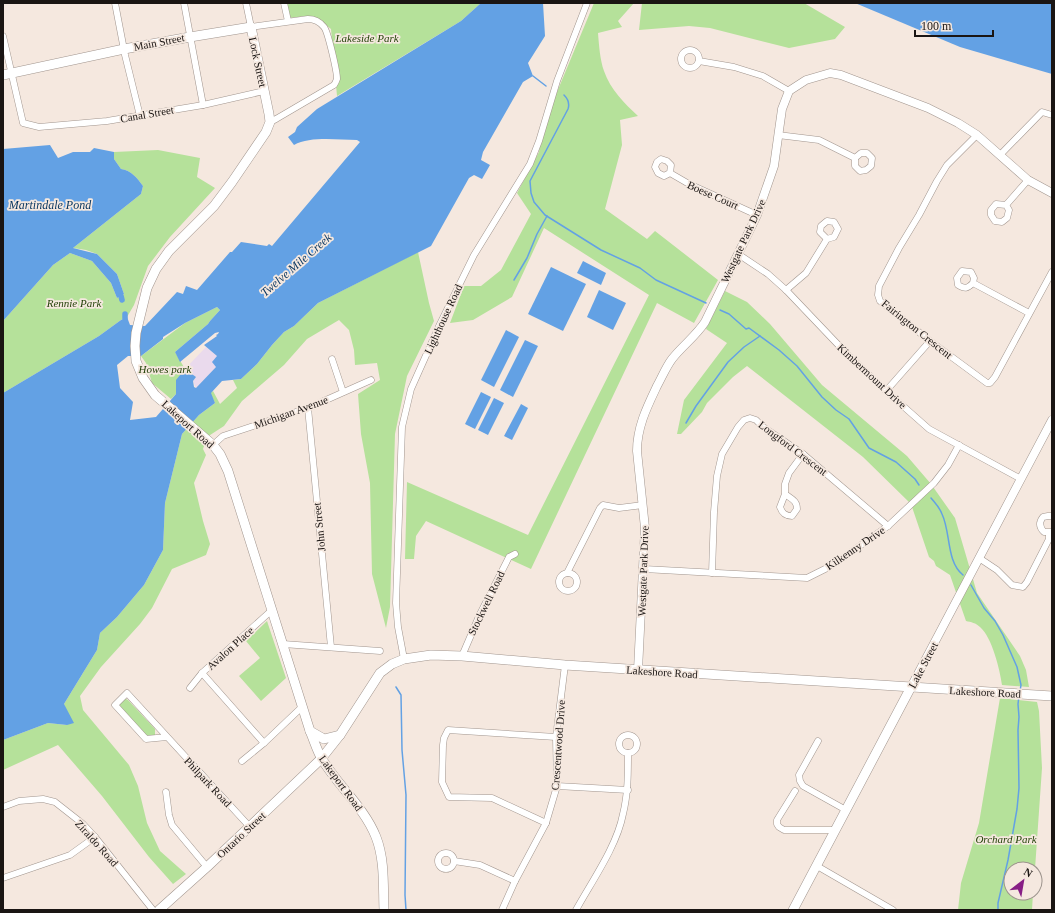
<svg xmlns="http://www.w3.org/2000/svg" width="1055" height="913" viewBox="0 0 1055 913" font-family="Georgia,serif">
	<rect width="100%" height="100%" fill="#f5e8df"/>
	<path fill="#eadaed" d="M 206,347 L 217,356 L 216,367 L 196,388 L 193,381 L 196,377 L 185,369 Z"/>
	<g fill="#b5e19a">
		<path d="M 286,3 L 481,3 L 461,21 L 337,96 L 331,29 C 314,15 311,15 289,18 Z"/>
		<path d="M 594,3 L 634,3 L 618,21 L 622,27 L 598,33 C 599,45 600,60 604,71 C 610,89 625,104 638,116 L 620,120 L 622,145 L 605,209 L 647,239 L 655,231 L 718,280 L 694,323 L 657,303 L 531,569 L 426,521 L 416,536 L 414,559 L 405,559 L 407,482 L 528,535 L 649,295 L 544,228 L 512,297 L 473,320 L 450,323 L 464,286 L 481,286 L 501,270 L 531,214 L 517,193 L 539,152 L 541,136 L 557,92 Z"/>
		<path d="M 642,3 L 804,3 L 845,27 L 835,39 L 789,48 L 710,28 L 689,26 L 639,30 Z"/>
		<path d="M 158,150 L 200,158 L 197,177 L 215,188 L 170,237 L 148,266 L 134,305 L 127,317 L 121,320 L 99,336 L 3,393 L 3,321 L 53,265 L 70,253 L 92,261 L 111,283 L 117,298 L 124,294 L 117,274 L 97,254 L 86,250 L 73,248 L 141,194 L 143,186 C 137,178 131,170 121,169 L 114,159 L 114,152 Z"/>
		<path d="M 418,252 L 429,303 L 434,321 L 407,376 L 395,434 L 390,607 L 386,628 L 372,574 L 370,483 L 361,434 L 358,394 L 380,380 L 377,363 L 355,365 L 354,350 L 349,330 L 339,320 L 307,339 L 284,365 L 242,401 L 224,426 L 207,437 L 203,449 L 206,455 L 194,483 L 203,521 L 210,544 L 206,555 L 172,569 L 152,608 L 140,624 L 101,667 L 80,696 L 83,710 L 129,765 L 138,786 L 147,823 L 160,851 L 186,874 L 173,884 L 149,857 L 102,796 L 58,745 L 3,770 L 3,740 L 48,723 L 67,725 L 64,704 L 97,650 L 100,633 L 117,617 L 144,585 L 163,550 L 165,503 L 182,434 L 199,415 L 215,403 L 210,393 L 213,391 L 220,404 L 237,388 L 233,380 L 241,379 L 257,364 L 272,345 L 284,332 L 294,326 L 318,303 Z"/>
		<path d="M 725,291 L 747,302 L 770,324 L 822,385 L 907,456 L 931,484 L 955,518 L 977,593 L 1020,656 L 1026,670 L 1029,687 L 1002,685 C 1000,670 992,637 980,627 C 976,623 971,622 966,621 L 950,575 L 936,566 L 934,561 L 929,557 L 911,504 L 863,457 L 747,366 L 733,377 L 707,403 L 702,412 L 681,434 L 677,434 L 684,400 L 727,343 L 706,329 Z"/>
		<path d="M 217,307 L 220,310 L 210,321 L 208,324 L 175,352 L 185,369 L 176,382 L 176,394 L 171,399 L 152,383 L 146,363 L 141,356 L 185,323 Z"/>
		<path d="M 267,621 L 286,678 L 261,701 L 239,676 L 260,658 L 246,641 Z"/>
		<path d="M 124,698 L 128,700 L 155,729 L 155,735 L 147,738 L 119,707 L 119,702 Z"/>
		<path d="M 1000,698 L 1037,702 L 1039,711 L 1042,768 L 1035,869 L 1011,869 L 1011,893 L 1033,893 L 1032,910 L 958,910 L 961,883 L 979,823 Z"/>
	</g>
	<g fill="#63a1e4" fill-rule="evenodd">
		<path d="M 481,3 L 543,3 L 545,36 L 528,63 L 533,76 L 523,82 L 483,152 L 481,160 L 490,165 L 482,179 L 474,175 L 469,178 L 431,246 L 318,303 L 294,326 L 284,332 L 272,345 L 257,364 L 241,379 L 222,381 L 211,393 L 215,403 L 199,415 L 182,434 L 165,503 L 163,550 L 144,585 L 117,617 L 100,633 L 97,650 L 64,704 L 74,723 L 67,725 L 48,723 L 3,740 L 3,393 L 99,336 L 121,320 L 127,317 L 130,325 L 145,326 L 177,292 L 183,294 L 186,286 L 197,290 L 230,252 L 232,252 L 241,242 L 267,246 L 269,244 L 272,246 L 360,142 L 357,140 C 338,140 310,136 294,145 L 288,137 L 295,132 L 297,127 L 317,109 L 461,21 ZM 217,307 L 220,310 L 210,321 L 208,324 L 175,352 L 180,362 L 215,333 L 219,332 L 218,334 L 216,335 L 217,336 L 204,345 L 217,356 L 212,362 L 216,367 L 196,388 L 194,387 L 193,381 L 196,377 L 185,369 L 176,380 L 176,394 L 156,417 L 130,420 L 133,402 L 120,388 L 117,365 L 128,356 L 141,356 L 163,339 L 163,337 L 185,323 Z"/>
		<path d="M 855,3 L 1052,3 L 1052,74 L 960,47 Z"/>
		<path d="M 50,145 L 58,158 L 73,152 L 90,152 L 94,148 L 114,152 L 114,159 L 121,169 C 131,170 137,178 143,186 L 141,194 L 73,248 L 97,254 L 117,274 L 124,294 L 117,298 L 111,283 L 92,261 L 70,253 L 53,265 L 3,321 L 3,149 Z"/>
		<path d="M 583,261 L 606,273 L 601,285 L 577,273 Z"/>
		<path d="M 551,267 L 586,284 L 563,331 L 528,314 Z"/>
		<path d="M 599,290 L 626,303 L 613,330 L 587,317 Z"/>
		<path d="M 506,330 L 519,337 L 494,387 L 481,380 Z"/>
		<path d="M 525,340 L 538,346 L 513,397 L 500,390 Z"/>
		<path d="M 481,392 L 491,397 L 475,429 L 465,424 Z"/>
		<path d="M 494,398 L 504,403 L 488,435 L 478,430 Z"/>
		<path d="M 521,404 L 528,408 L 512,440 L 504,436 Z"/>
	</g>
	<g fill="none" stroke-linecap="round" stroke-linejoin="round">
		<g stroke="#63a1e4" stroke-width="1.5">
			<path d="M 533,76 L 546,86"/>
			<path d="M 564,95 C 568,99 570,103 568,109 L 530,181 L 531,193 L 534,202 L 545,215 L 601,250 L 640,268 L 656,280 L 706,303"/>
			<path d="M 514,280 L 527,258 L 537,234 L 547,216"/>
			<path d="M 720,310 L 729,314 L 746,329 L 749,328 L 779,350 L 797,366 L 822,397 L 836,410 L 849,419 L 869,448 L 896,462 L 915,479 L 919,485"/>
			<path d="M 686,423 L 696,406 L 728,362 L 744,347 L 760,336"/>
			<path d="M 931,498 C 935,503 940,508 942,514 C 951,533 946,561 963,575"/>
			<path d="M 971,585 L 984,608 L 995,621 L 1003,635 L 1017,667 L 1021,685 L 1020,691"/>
			<path d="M 396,687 L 401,695 L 402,750 L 406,795 L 405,895 L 406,910"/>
			<path d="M 998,910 L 998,903 L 1008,860 L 1017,809 L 1019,788 L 1018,730 L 1019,717 L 1018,704 L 1019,696"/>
		</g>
		<g stroke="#63a1e4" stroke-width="5.5">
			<path d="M 121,296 L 122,300"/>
			<path d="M 125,314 L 125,318"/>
		</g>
		<defs>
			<g id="minor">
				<path d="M 115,3 L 125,55 L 140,116"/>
				<path d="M 184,3 L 203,105"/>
				<path d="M 246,3 L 251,27 L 308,19 C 314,19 320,22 324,27 C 328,32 337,71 337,79 C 336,81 336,82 334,85 L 276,119 L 270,122"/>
				<path d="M 284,3 L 288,21"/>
				<path d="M 3,36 L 23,123 L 39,127 L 107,121 L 203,105 L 264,91"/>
				<circle cx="690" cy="59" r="9"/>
				<path d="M 699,61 L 734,67 L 763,76 L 789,91"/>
				<path d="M 778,135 L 819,140 L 855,158 L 855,166 L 860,171 L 866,170 L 871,166 L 872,158 L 867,153 L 861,153 L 855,158"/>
				<path d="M 977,135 L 947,165 L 937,181 L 919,215 L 899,248 L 879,286 L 878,295 L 880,301 L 930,341 L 987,383 L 990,383 L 995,377 L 1052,272"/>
				<path d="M 1000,155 L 1042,112 L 1052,115"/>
				<path d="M 670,173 L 664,176 L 658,173 L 655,167 L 657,162 L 661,159 L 667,161 L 671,165 L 670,173 L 689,184 L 757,215"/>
				<path d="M 1006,205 L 1009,210 L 1007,218 L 1002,222 L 995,221 L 991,215 L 991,210 L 996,204 L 1006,205 L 1028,180"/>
				<path d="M 738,254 L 768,274 L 786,290 L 846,353 L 886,391 L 929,429 L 1021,479"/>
				<path d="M 973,283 C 967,289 965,289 958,285 L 957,278 L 962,271 L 971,272 L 974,278 L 973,283 L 1029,313"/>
				<path d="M 786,290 L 806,273 L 827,239 L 834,237 L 838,229 L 834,222 L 827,221 L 821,226 L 820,232 L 827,239"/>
				<path d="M 332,359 L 343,392"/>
				<path d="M 886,391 L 930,341"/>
				<path d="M 308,408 L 331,647"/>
				<path d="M 213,445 L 223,436 L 308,408 L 371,380"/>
				<path d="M 785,494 C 791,499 797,500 797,509 L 792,516 C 785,516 782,513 780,507 L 785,494 L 785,484 L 789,473 L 803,454"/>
				<path d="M 1052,516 L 1048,516 L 1043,517 C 1039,522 1039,527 1044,532 L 1052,532"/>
				<path d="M 979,558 L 997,570 L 1012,585 L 1023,587 L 1027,582 L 1049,539 L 1049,533"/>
				<path d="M 644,569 L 807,578 L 831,566 L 888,526 L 934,483 L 948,465 L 959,445"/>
				<circle cx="568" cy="582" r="9"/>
				<path d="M 567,573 L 600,508 L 603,505 L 619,508 L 643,505"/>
				<path d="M 712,573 L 714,512 L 717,476 L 722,454 L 738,427 L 744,420 L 750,418 L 756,420 L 763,427 L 803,454 L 888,526"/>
				<path d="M 283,644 L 380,651"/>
				<path d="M 462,656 L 480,614 L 509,557 L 515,554"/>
				<path d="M 404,659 L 398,627 L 396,603 L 402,427 L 411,389 L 440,324 L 474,255 L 530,164 L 539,141 L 557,81 L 587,3"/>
				<path d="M 202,673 L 264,743"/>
				<path d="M 190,688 L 202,673 L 272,610"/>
				<circle cx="628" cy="744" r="9"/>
				<path d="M 167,737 L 146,739 L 115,705 L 127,693 L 249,826"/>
				<path d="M 818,741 L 799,775 L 800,781 L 803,786 L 846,810"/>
				<path d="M 242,761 L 264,743 L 303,706"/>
				<path d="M 557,786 L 628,790"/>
				<path d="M 795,791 L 777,820 L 777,824 L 779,827 L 784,830 L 836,830"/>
				<path d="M 166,792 L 169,815 L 172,825 L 207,867"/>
				<path d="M 3,807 L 19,801 L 43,799 L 55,802 L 83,824 L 95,837 L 153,910"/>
				<path d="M 546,823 L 492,798 L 449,797 L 442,782 L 443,745 L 444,738 L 448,730 L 556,737"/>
				<circle cx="446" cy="861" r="8"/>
				<path d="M 454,861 L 480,865 L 515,881"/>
				<path d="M 817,866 L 893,910"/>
				<path d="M 3,878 L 70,855 L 95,837"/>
				<path d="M 502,910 L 515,881 L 546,823 L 557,786 L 556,737 L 565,665"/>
				<path d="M 576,910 C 592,881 617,846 623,814 C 628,794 628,774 628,753"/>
			</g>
			<g id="tertiary">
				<path d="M 638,670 L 645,528 L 637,451 C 637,427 647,407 657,386 C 662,377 666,367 672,359 C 682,346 696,336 705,322 L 757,215 L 774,166 L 782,109 L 789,91 L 806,80 L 830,73 L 841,75 L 928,108 L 958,123 L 977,135 L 1028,180 L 1052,193"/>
				<path d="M 911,687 L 1052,420"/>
			</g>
			<g id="secondary">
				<path d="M 3,75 L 124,49 L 190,37 L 251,27 L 269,114 L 270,122 L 266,132 L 232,182 L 214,206 L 169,251 L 156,269 L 147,288 L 136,333 L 135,346 L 136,361 L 143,378 L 155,395 L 213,445 L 220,454 L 228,471 L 310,731 C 314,740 317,751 322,759 C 338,786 364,807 376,837 C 385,860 383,886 384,910"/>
				<path d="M 310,731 L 324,739 L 340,735"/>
				<path d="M 159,910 L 207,867 L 321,759 L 340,735 L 380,673 L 392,664 L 404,659 L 431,655 L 462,656 L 565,665 L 1052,696"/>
				<path d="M 793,910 L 911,687"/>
			</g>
		</defs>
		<use href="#minor" stroke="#a1958e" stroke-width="7"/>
		<use href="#tertiary" stroke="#a1958e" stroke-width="9"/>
		<use href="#secondary" stroke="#a1958e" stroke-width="10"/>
		<use href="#minor" stroke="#fff" stroke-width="6"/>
		<use href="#tertiary" stroke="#fff" stroke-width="8"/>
		<use href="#secondary" stroke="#fff" stroke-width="9"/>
	</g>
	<g text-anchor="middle" stroke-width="3.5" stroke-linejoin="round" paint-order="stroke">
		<g font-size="11" font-style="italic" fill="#244209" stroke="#f5e8df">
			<text x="367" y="42">Lakeside Park</text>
			<text x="74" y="307">Rennie Park</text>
			<text x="165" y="373">Howes park</text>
			<text x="1006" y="843">Orchard Park</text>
		</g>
		<g font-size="11" fill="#1a1513" stroke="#f5e8df">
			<text transform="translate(159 42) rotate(-11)" y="4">Main Street</text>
			<text transform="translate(258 62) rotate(78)" y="4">Lock Street</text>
			<text transform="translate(147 114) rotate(-10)" y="4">Canal Street</text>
			<text transform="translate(713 195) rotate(24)" y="4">Boese Court</text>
			<text transform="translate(743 241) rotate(-65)" y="4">Westgate Park Drive</text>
			<text transform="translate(443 319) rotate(-65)" y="4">Lighthouse Road</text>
			<text transform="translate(917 329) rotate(39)" y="4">Fairington Crescent</text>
			<text transform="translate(872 376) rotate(43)" y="4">Kimbermount Drive</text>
			<text transform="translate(291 412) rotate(-20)" y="4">Michigan Avenue</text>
			<text transform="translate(188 424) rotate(42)" y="4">Lakeport Road</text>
			<text transform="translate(793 448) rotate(37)" y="4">Longford Crescent</text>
			<text transform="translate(319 527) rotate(-96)" y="4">John Street</text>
			<text transform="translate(855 548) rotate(-34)" y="4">Kilkenny Drive</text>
			<text transform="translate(643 571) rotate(-88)" y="4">Westgate Park Drive</text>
			<text transform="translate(486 603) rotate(-64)" y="4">Stockwell Road</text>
			<text transform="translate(230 648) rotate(-42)" y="4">Avalon Place</text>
			<text transform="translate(923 665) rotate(-62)" y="4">Lake Street</text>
			<text transform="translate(662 672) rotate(4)" y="4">Lakeshore Road</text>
			<text transform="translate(985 692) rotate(3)" y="4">Lakeshore Road</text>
			<text transform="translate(558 745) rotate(-86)" y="4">Crescentwood Drive</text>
			<text transform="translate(208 782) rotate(47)" y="4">Philpark Road</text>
			<text transform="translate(341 783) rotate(54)" y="4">Lakeport Road</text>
			<text transform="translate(241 835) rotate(-43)" y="4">Ontario Street</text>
			<text transform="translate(97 843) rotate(48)" y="4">Ziraldo Road</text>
		</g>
		<g font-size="12" font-style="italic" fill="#06345f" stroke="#f5e8df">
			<text x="50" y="209">Martindale Pond</text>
			<text transform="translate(296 265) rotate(-41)" y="4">Twelve Mile Creek</text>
		</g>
	</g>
	<rect width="1055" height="913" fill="none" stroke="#1a1513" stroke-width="8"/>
	<g transform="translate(1023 881) rotate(31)"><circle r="19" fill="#f5e8df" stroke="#9d948d"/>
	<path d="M0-3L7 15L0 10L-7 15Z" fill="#871e85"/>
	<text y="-6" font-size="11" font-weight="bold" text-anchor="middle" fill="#1a1513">N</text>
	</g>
	<path d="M915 30v6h78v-6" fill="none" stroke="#1a1513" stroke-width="2"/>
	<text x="921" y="30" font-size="12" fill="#1a1513" stroke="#f5e8df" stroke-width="3" paint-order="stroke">100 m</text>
</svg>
